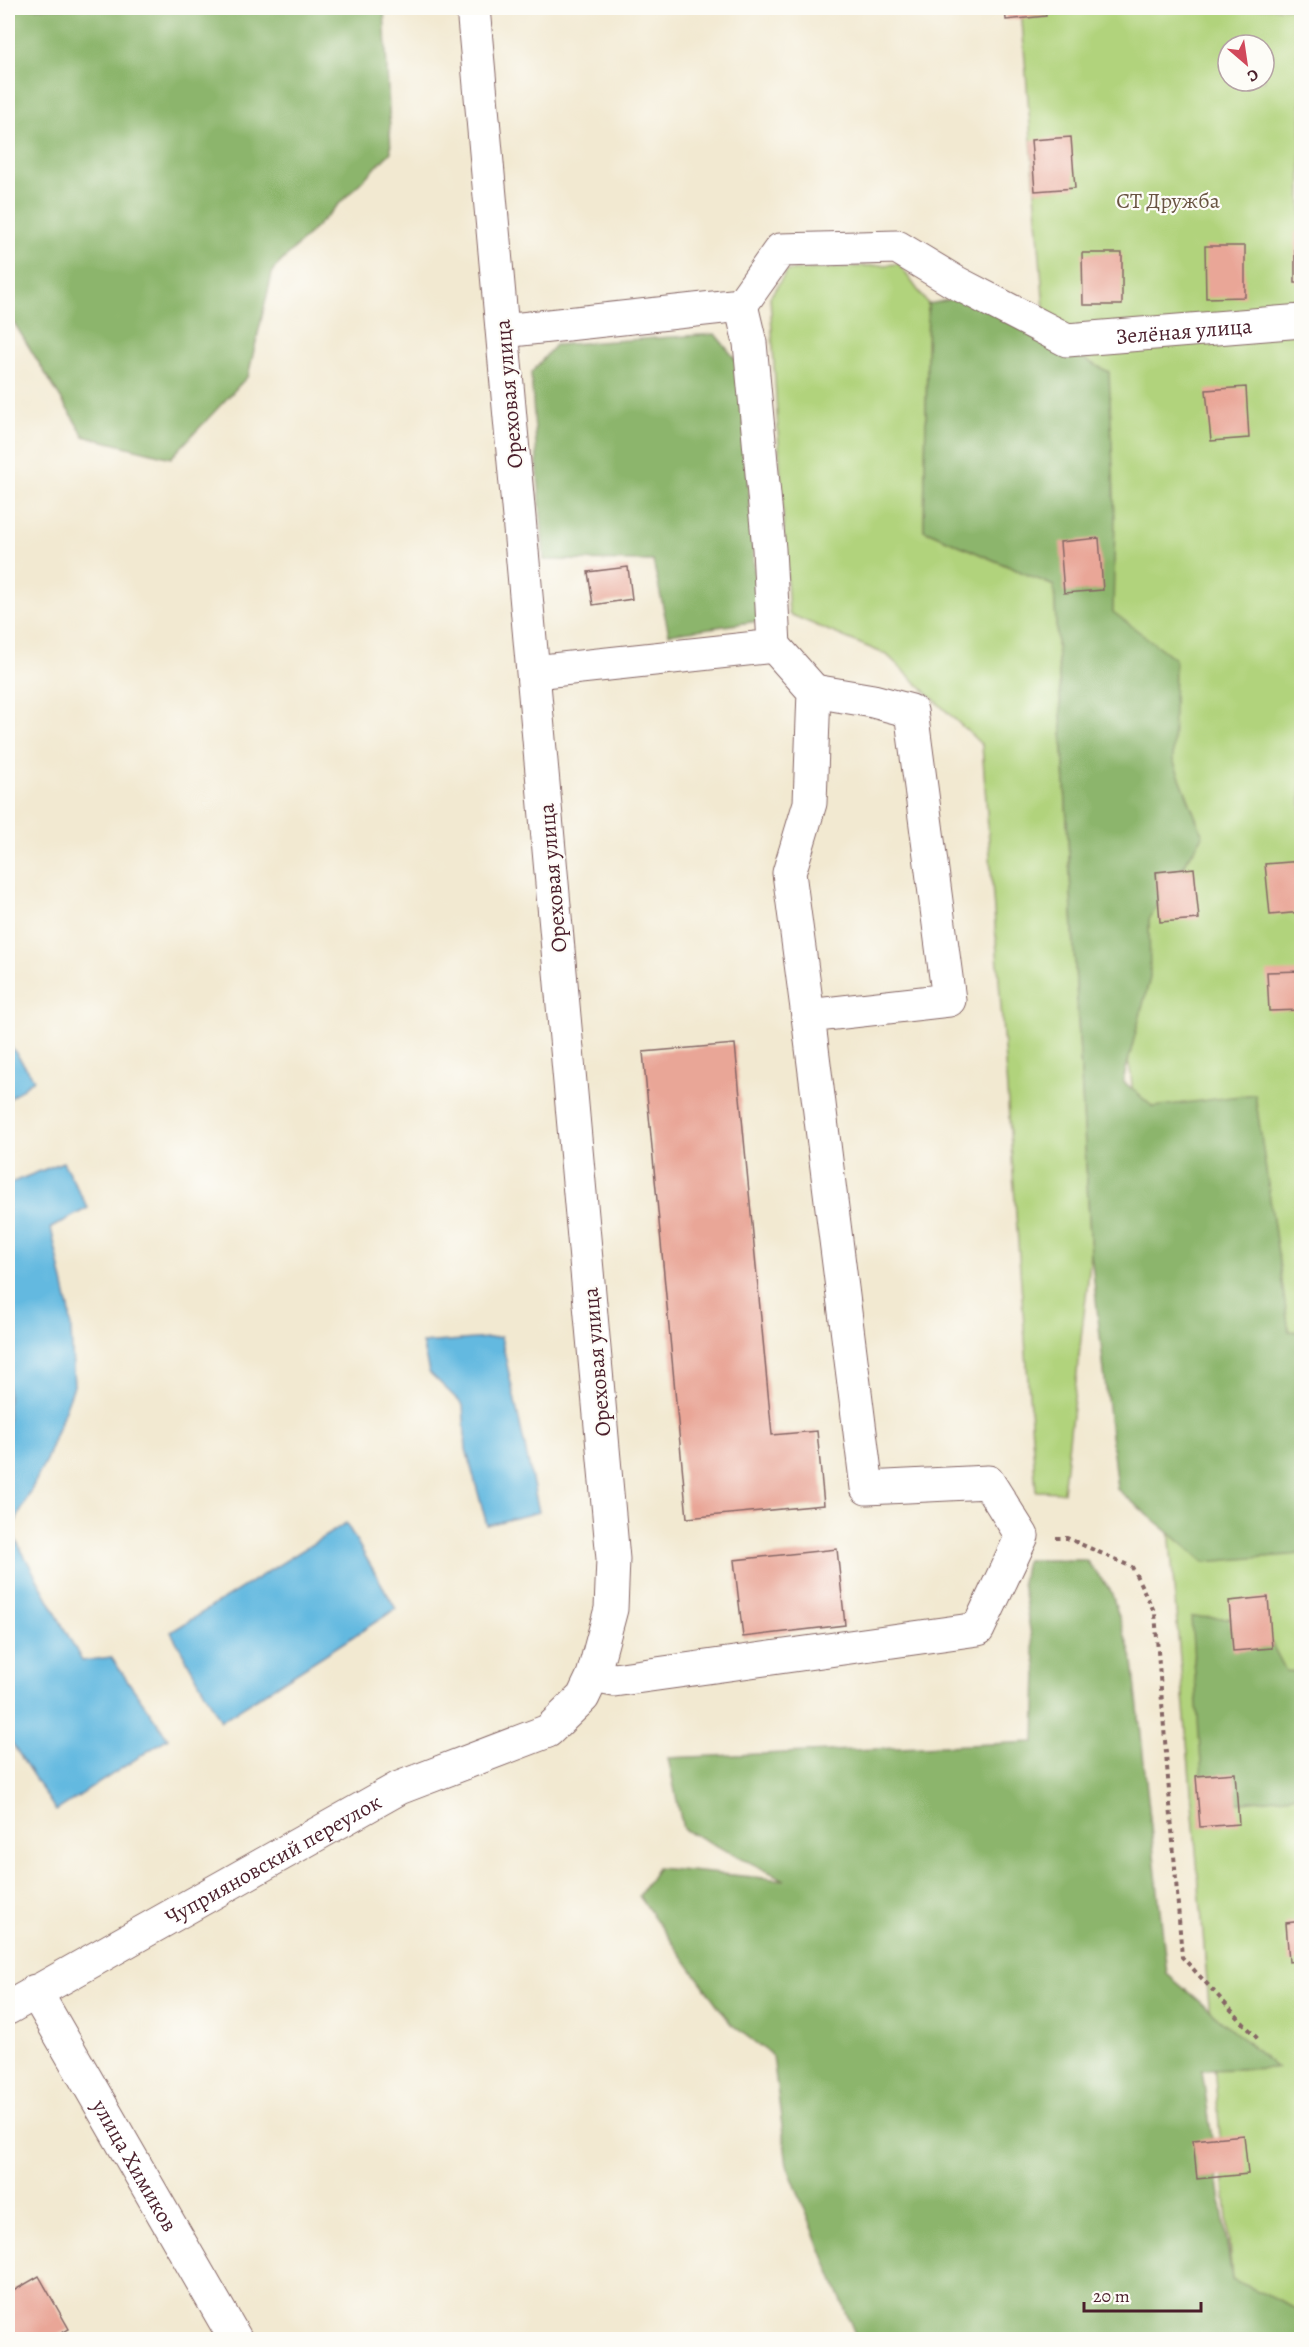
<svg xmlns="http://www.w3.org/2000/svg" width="1309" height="2347" viewBox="0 0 1309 2347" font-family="Alegreya,serif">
	<rect width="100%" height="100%" fill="#fdfcf7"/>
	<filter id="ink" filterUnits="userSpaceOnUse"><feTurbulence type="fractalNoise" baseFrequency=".0167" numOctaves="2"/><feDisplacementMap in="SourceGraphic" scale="12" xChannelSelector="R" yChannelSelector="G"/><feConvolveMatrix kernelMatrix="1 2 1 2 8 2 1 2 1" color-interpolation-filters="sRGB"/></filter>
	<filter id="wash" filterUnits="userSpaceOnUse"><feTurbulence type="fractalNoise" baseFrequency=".008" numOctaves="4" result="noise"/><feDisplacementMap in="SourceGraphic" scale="24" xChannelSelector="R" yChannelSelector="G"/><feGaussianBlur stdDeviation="1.35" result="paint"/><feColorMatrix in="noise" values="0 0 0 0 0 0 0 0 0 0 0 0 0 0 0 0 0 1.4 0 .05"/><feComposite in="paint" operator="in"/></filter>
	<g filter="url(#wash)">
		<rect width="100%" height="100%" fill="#f2e9d1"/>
		<g fill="#b1d37c" stroke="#7e7954" stroke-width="1.5" fill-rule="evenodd">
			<path d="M 1021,8 L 1301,8 L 1301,2339 L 1237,2339 L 1131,1075 L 1101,931 L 1046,336 ZM 1228,45 L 1264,45 L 1264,81 L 1228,81 Z"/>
			<path d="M 899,264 L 928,304 L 924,530 L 1054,586 L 1091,1254 L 1063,1492 L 1036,1491 L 982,745 L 887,655 L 789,614 L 770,297 L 787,271 Z"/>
		</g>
		<g fill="#8cb56c" stroke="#6b6a4c" stroke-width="1.5">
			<path d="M 8,8 L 384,8 L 391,152 L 273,270 L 248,376 L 171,458 L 84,436 L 8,313 Z"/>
			<path d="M 963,297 L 1109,372 L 1115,519 L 1113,612 L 1175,659 L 1173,760 L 1203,836 L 1149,919 L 1150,978 L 1123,1081 L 1153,1107 L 1255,1094 L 1289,1331 L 1301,1332 L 1301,1554 L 1204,1562 L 1117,1489 L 1091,1254 L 1054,586 L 924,530 L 928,304 Z"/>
			<path d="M 715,334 L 740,365 L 758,621 L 669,634 L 653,561 L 544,560 L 531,373 L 555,345 Z"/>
			<path d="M 1026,1560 L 1086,1560 L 1111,1591 L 1133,1662 L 1167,1974 L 1277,2068 L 1202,2070 L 1232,2279 L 1301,2311 L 1301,2339 L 857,2339 L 787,2165 L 773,2056 L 731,2024 L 639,1896 L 657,1868 L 785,1880 L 683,1829 L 668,1758 L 1035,1742 L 1037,1671 L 1022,1582 Z"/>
			<path d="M 1191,1617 L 1259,1619 L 1286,1671 L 1301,1672 L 1301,1795 L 1204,1807 Z"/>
		</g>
		<g fill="#64b9e0" stroke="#576c86" stroke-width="1.5">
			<path d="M 8,1042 L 34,1079 L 8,1100 Z"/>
			<path d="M 63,1162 L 88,1208 L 51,1228 L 70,1313 L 74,1386 L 46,1460 L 11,1531 L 82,1661 L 111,1657 L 168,1738 L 56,1811 L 8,1737 L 8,1184 Z"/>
			<path d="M 501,1337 L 539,1512 L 487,1525 L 466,1449 L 463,1405 L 429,1372 L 422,1343 Z"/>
			<path d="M 346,1523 L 396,1609 L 221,1721 L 171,1632 Z"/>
		</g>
		<g id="blocks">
			<g fill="#e9a697">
				<path d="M 1005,8 L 1045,8 L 1046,16 L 1006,20 Z"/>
				<path d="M 1071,137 L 1075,188 L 1035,191 L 1031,140 Z"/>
				<rect x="1295" y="232" width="7" height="51"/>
				<path d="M 1205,246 L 1245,246 L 1245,297 L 1206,298 Z"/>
				<path d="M 1082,253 L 1122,253 L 1122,305 L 1083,305 Z"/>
				<path d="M 1246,387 L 1249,438 L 1211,441 L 1206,390 Z"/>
				<path d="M 1099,538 L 1103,590 L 1064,593 L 1060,542 Z"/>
				<path d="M 628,567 L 632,599 L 593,605 L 588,572 Z"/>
				<path d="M 1302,861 L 1302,912 L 1270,915 L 1265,864 Z"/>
				<path d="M 1194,868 L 1199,919 L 1160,922 L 1156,872 Z"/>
				<path d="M 1302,971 L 1302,1010 L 1269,1011 L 1267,972 Z"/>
				<path d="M 735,1044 L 772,1435 L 817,1431 L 824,1505 L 687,1518 L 643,1052 Z"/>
				<path d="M 837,1549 L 845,1625 L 743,1637 L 734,1560 Z"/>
				<path d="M 1268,1597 L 1272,1648 L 1233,1651 L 1229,1601 Z"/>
				<path d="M 1235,1773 L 1239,1824 L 1200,1827 L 1196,1776 Z"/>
				<path d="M 1302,1921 L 1302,1960 L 1289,1962 L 1286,1923 Z"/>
				<path d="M 1244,2135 L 1248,2174 L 1197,2179 L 1193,2140 Z"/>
				<path d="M 39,2276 L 69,2329 L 50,2340 L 8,2340 L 8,2294 Z"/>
			</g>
		</g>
	</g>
	<g filter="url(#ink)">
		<use href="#blocks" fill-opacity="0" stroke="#856665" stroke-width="1.5"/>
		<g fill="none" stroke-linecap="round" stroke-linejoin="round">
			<defs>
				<g id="minor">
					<path id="s1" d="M 503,331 L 741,305 L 780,250 L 897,247 L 955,282 L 1067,340 L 1302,321"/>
					<path d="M 774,646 L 814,691 L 810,803 L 789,873 L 808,1016"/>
					<path d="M 534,672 L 774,646 L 769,549 L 750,343 L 741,305"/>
					<path d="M 593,1676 L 614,1680 L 978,1629 L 1022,1536 L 988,1482 L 867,1488 L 808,1016 L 949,1000 L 911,711 L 873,701 L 814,691"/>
					<path id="s2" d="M 35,1991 L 236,2340"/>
					<path id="s3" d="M 8,2008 L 399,1788 L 548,1731 L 583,1697 L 593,1676 L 611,1609 L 613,1559 L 473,8"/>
				</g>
			</defs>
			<use href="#minor" stroke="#856665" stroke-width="35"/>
			<path stroke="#856665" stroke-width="4" stroke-dasharray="4.5 4.5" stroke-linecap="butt" d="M 1056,1538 L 1067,1538 L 1132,1567 L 1155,1613 L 1182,1957 L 1258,2039"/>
			<use href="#minor" stroke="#fff" stroke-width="33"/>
		</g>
	</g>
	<g text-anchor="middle" stroke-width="4.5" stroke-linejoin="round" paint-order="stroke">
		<g font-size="22" fill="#695543" stroke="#fdfcf7">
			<text x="1168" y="208">СТ Дружба</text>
		</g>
		<g font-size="22" fill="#4a1f2b" stroke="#fdfcf7">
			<text dy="8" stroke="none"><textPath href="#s1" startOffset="735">Зелёная улица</textPath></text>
			<text transform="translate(508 394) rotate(-95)" y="8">Ореховая улица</text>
			<text transform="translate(552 878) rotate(-95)" y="8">Ореховая улица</text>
			<text transform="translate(596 1362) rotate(-95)" y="8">Ореховая улица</text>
			<text dy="8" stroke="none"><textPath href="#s3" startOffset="304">Чуприяновский переулок</textPath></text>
			<text dy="8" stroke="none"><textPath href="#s2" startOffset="201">улица Химиков</textPath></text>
		</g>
	</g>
	<rect width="1309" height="2347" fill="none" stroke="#fdfcf7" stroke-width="30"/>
	<g transform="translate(1246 63) rotate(151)"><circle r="28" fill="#fdfcf7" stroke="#b5a4a5" stroke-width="1.5"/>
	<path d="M0-4.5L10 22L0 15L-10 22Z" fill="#d1495b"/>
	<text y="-9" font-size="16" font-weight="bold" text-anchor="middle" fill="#4a1f2b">С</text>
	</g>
	<path d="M1084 2302v9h117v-9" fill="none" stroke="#4a1f2b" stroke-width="3"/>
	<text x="1093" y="2302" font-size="18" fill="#4a1f2b" stroke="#fdfcf7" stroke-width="4.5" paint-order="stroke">20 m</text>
</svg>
